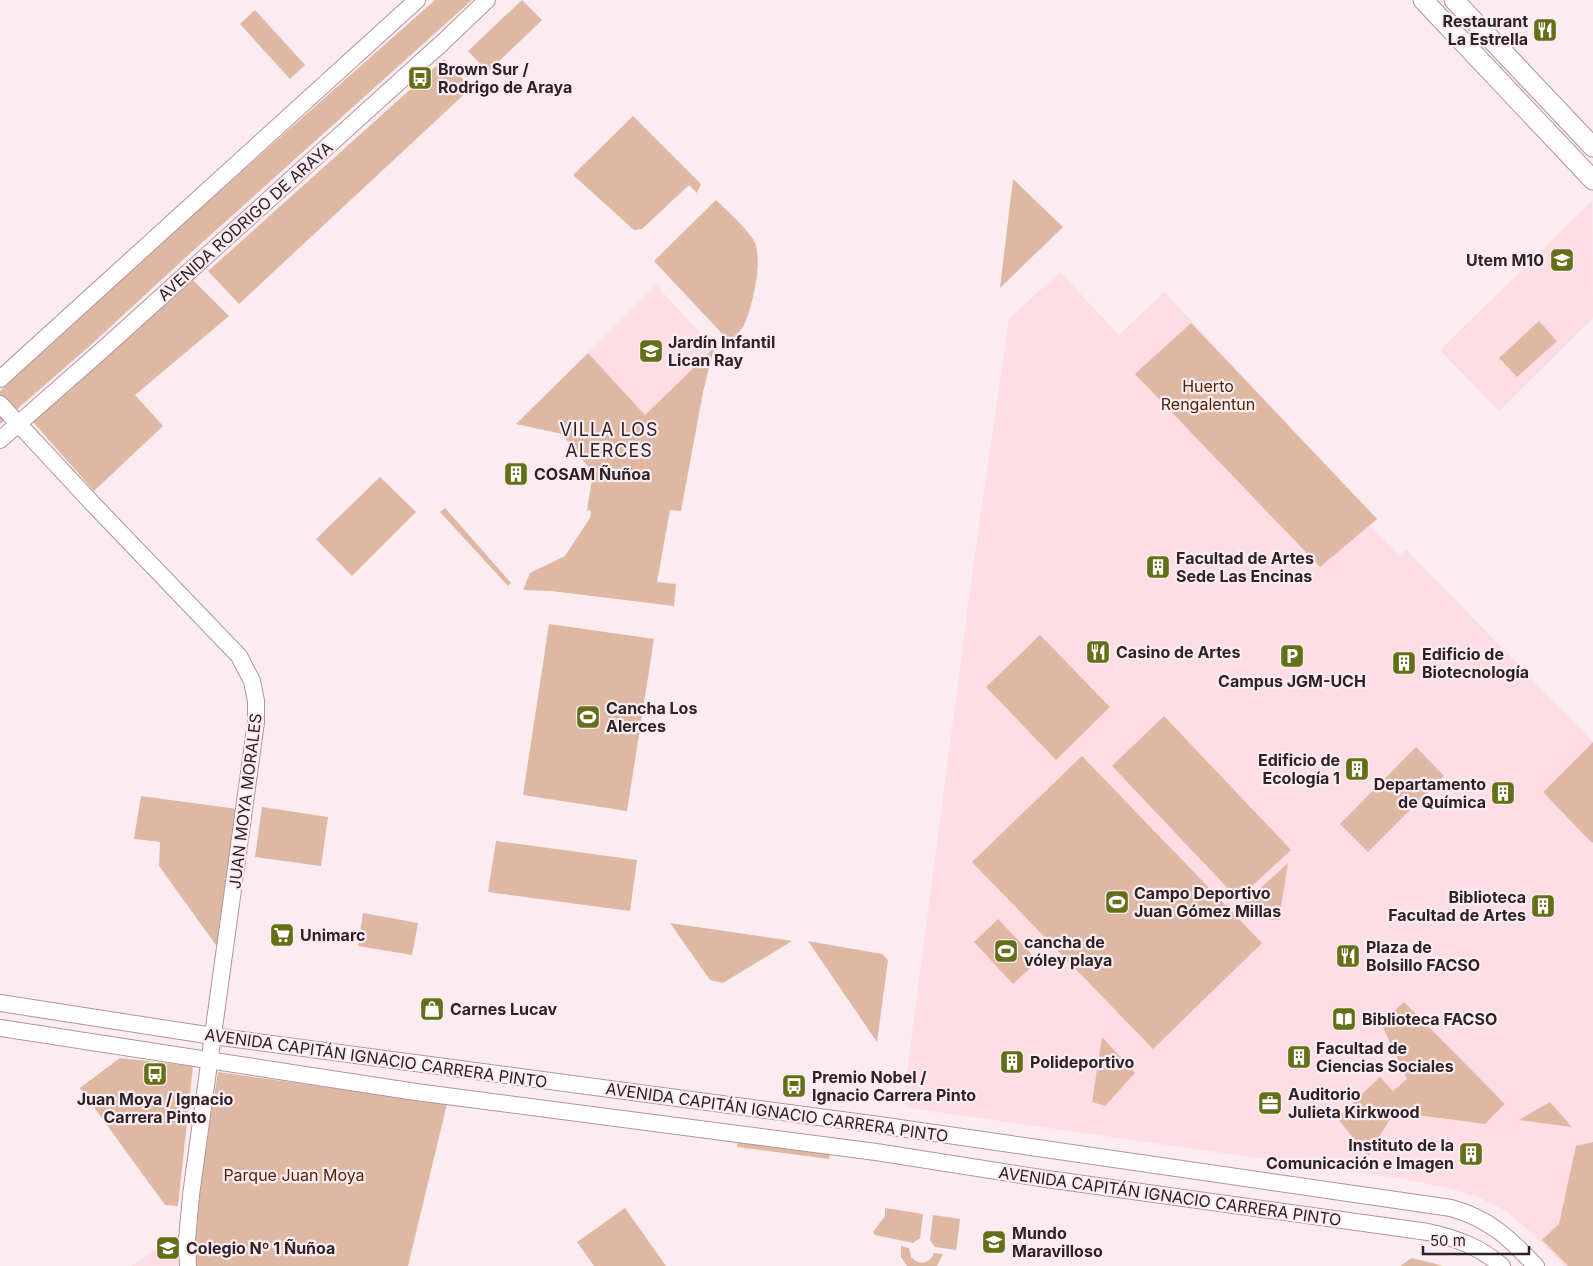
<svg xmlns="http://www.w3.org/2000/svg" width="1593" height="1266" viewBox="0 0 1593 1266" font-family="Inter,sans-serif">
	<rect width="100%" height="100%" fill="#faecf0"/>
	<g fill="#ffdde5">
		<path d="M 1592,201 L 1593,318 L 1499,411 L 1440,350 Z"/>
		<path d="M 1060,272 L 1119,335 L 1164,292 L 1377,519 L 1370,526 L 1399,556 L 1406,549 L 1593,742 L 1593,1266 L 1564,1266 L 1533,1234 L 1506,1211 L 1478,1197 L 1444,1187 L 1398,1178 L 910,1108 L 903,1102 L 975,553 L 1009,319 Z"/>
		<path d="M 656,285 L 714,348 L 645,415 L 588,353 Z"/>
		<path d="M 179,1234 L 179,1266 L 131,1266 Z"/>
	</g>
	<g fill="#dfb8a4">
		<path d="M 435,0 L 472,0 L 185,258 L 93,343 L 0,424 L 0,391 L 162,242 Z"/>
		<path d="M 522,0 L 542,20 L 488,72 L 468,51 Z"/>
		<path d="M 255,10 L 305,65 L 290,79 L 240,24 Z"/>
		<path d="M 444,59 L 471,88 L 239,304 L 208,271 Z"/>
		<path d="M 633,116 L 701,184 L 697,193 L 689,185 L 642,229 L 634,230 L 573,175 Z"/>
		<path d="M 1013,179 L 1063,227 L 1000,288 Z"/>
		<path d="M 716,200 C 726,210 750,231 755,243 C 763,261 752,310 743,327 C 739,332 735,337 730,342 L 654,261 Z"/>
		<path d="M 193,280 L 229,316 L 135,395 L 163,426 L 94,491 L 33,422 Z"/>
		<path d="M 1539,321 L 1557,341 L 1517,377 L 1499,358 Z"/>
		<path d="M 1191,323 L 1377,519 L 1320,567 L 1135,374 Z"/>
		<path d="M 714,348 L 703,392 L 681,511 L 670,510 L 657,582 L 676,584 L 674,606 L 551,591 L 523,590 L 530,573 L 565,556 L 590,518 L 591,511 L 587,510 L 593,473 L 562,434 L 516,424 L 588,353 L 645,415 Z"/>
		<path d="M 380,477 L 416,512 L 352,576 L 316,539 Z"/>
		<path d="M 445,508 L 511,583 L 508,586 L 440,512 Z"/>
		<path d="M 549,624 L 654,639 L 627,811 L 523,795 Z"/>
		<path d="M 1040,635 L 1110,707 L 1056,760 L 986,687 Z"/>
		<path d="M 1164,716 L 1291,850 L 1238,899 L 1112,766 Z"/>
		<path d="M 1593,742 L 1593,842 L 1592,843 L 1543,792 Z"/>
		<path d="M 1416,747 L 1444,776 L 1368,852 L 1340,824 Z"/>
		<path d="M 1082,756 L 1262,943 L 1153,1049 L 972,862 Z"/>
		<path d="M 141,796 L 237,809 L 218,948 L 159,866 L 160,842 L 134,839 Z"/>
		<path d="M 262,807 L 328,817 L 321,866 L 255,857 Z"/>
		<path d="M 496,841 L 637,860 L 630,911 L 488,892 Z"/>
		<path d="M 1288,863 L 1279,920 C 1263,920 1255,914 1243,904 Z"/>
		<path d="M 363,913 L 418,923 L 412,955 L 358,946 Z"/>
		<path d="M 998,919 L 1038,961 L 1013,984 L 974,942 Z"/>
		<path d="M 670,923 L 792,941 L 723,983 L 710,980 Z"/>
		<path d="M 808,941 L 882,954 L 888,960 L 877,1042 Z"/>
		<path d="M 1404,1002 L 1505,1104 L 1485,1124 L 1394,1112 L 1368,1156 L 1337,1118 L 1380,1077 L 1393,1091 L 1407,1079 L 1381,1023 Z"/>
		<path d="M 1102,1037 L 1135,1073 L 1105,1106 L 1092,1102 Z"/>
		<path d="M 120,1058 L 193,1066 L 178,1206 L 165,1205 L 80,1088 Z"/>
		<path d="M 218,1072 L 447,1104 L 408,1266 L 196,1266 L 193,1224 Z"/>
		<path d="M 1550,1102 L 1572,1127 L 1519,1120 Z"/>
		<path d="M 738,1138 L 831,1149 L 829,1159 L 737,1147 Z"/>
		<path d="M 1593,1142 L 1593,1266 L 1568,1266 L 1542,1240 L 1559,1224 L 1576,1146 Z"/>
		<path d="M 625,1208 L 666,1266 L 594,1266 L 577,1242 Z"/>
		<path d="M 885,1208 L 923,1214 L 920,1238 L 913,1243 L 875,1235 L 873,1232 L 885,1216 Z"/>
		<path d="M 933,1215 L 960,1219 L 956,1250 L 935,1247 L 930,1240 Z"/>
		<path d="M 901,1246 L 909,1248 L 911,1257 C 919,1266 930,1264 934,1253 L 943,1254 L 937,1266 L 907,1266 L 901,1257 Z"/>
		<path d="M 1412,1258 L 1444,1266 L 1400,1266 Z"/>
	</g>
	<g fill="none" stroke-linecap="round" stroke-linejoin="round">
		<defs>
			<g id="secondary">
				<path d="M 0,379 L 417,0"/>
				<path d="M 0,404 L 93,504 L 239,656 L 252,681 L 256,701 L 256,722 L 191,1195 L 187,1240 L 188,1266"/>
				<path d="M 0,440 L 100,352 L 442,43 L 487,0"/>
				<path d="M 0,1003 L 213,1036 L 879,1125 L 1451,1208 C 1490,1219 1509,1238 1536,1266"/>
				<path d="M 0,1028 L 416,1092 L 876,1152 L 1047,1179 L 1428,1232 C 1456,1238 1480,1247 1502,1266"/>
			</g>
			<g id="primary">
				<path d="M 1423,0 L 1593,180"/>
				<path d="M 1454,0 L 1593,147"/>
			</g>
		</defs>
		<use href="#secondary" stroke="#b3949b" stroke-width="18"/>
		<use href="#primary" stroke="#b3949b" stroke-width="21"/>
		<use href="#secondary" stroke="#fff" stroke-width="16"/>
		<use href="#primary" stroke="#fff" stroke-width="19"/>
	</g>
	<defs>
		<symbol id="restaurant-square" viewBox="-11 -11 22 22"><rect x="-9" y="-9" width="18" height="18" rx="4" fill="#646f18" stroke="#faecf0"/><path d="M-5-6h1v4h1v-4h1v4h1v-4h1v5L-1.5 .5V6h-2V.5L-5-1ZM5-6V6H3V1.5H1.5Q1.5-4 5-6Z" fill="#fff"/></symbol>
		<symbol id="bus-square" viewBox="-11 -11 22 22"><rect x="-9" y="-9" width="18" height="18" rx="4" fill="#646f18" stroke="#faecf0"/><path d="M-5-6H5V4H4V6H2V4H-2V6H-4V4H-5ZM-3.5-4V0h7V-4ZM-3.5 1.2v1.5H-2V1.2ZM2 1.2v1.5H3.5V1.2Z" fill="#fff"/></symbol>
		<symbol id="university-square" viewBox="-11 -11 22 22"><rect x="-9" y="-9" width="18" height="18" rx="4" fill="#646f18" stroke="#faecf0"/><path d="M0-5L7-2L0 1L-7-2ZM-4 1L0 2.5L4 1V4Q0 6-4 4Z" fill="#fff"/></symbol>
		<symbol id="school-square" viewBox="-11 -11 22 22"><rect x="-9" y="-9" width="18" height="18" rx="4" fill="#646f18" stroke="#faecf0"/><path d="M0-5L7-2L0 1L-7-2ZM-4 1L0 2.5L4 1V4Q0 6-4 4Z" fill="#fff"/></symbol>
		<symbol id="building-square" viewBox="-11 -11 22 22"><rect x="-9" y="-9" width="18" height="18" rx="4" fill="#646f18" stroke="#faecf0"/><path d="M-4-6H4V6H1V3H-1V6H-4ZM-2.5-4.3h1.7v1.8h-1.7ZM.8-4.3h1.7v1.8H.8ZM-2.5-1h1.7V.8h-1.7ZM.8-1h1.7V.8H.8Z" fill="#fff"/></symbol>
		<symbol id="parking-square" viewBox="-11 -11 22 22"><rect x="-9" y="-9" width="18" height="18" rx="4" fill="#646f18" stroke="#faecf0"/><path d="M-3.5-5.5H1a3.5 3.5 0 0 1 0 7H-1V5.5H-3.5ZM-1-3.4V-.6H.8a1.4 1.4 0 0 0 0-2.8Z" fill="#fff"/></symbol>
		<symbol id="stadium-square" viewBox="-11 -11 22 22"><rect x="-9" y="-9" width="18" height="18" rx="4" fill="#646f18" stroke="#faecf0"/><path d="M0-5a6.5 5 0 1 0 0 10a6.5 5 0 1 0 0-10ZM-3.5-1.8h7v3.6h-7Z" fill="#fff"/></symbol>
		<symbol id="supermarket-square" viewBox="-11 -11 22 22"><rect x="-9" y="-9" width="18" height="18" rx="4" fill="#646f18" stroke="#faecf0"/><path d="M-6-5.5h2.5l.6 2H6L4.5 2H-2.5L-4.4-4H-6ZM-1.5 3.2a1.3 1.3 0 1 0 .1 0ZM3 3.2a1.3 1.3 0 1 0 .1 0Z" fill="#fff"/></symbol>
		<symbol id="shop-square" viewBox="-11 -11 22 22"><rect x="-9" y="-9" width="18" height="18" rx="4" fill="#646f18" stroke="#faecf0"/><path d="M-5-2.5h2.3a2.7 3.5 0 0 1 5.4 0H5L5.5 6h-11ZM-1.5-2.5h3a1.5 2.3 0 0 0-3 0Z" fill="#fff"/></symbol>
		<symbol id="library-square" viewBox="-11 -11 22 22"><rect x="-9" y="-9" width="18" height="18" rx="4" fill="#646f18" stroke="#faecf0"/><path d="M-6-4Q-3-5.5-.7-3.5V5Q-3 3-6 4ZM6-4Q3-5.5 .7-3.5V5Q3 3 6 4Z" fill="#fff"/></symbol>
		<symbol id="office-square" viewBox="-11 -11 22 22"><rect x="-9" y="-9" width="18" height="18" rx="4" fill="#646f18" stroke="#faecf0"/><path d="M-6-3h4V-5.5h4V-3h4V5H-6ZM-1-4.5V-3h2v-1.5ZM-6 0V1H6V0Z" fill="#fff"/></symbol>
	</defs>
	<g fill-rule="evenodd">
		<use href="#restaurant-square" x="1531" y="16" width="28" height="28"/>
		<use href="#bus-square" x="406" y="64" width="28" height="28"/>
		<use href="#university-square" x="1548" y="246" width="28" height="28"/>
		<use href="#school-square" x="637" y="337" width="28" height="28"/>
		<use href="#building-square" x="502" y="460" width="28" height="28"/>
		<use href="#building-square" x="1144" y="553" width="28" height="28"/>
		<use href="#restaurant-square" x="1084" y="638" width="28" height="28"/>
		<use href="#parking-square" x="1278" y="642" width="28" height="28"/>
		<use href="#building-square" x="1390" y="649" width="28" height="28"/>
		<use href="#stadium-square" x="574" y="703" width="28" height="28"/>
		<use href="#building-square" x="1343" y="755" width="28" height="28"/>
		<use href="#building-square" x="1489" y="779" width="28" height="28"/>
		<use href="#stadium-square" x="1103" y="888" width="28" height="28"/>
		<use href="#building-square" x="1529" y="892" width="28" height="28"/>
		<use href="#supermarket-square" x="268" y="921" width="28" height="28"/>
		<use href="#stadium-square" x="992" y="937" width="28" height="28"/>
		<use href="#restaurant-square" x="1334" y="942" width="28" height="28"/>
		<use href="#shop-square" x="418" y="995" width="28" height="28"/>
		<use href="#library-square" x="1330" y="1005" width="28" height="28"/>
		<use href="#building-square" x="1285" y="1043" width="28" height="28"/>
		<use href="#building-square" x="998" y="1048" width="28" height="28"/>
		<use href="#bus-square" x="141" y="1060" width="28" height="28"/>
		<use href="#bus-square" x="780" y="1072" width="28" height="28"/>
		<use href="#office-square" x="1256" y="1089" width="28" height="28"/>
		<use href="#building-square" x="1457" y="1140" width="28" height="28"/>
		<use href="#school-square" x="980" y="1228" width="28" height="28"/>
		<use href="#school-square" x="154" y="1234" width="28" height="28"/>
	</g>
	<g text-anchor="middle" stroke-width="4.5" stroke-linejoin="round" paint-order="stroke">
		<g font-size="16" font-weight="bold" fill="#2e2225" stroke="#faecf0" text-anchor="start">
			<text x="1528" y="27" text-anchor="end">Restaurant<tspan x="1528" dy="18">La Estrella</tspan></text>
			<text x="438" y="75">Brown Sur /<tspan x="438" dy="18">Rodrigo de Araya</tspan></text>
			<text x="1544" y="266" text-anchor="end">Utem M10</text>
			<text x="668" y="348">Jardín Infantil<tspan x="668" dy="18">Lican Ray</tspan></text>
			<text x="534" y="480">COSAM Ñuñoa</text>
			<text x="1176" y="564">Facultad de Artes<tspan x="1176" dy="18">Sede Las Encinas</tspan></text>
			<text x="1116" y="658">Casino de Artes</text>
			<text x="1422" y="660">Edificio de<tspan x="1422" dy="18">Biotecnología</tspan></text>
			<text x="1292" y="687" text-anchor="middle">Campus JGM-UCH</text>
			<text x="606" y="714">Cancha Los<tspan x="606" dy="18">Alerces</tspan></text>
			<text x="1340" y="766" text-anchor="end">Edificio de<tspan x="1340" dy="18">Ecología 1</tspan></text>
			<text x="1486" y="790" text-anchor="end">Departamento<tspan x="1486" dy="18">de Química</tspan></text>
			<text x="1134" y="899">Campo Deportivo<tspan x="1134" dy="18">Juan Gómez Millas</tspan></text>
			<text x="1526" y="903" text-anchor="end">Biblioteca<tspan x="1526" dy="18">Facultad de Artes</tspan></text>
			<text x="300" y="941">Unimarc</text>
			<text x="1024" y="948">cancha de<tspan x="1024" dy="18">vóley playa</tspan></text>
			<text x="1366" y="953">Plaza de<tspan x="1366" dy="18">Bolsillo FACSO</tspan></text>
			<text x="450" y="1015">Carnes Lucav</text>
			<text x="1362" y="1025">Biblioteca FACSO</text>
			<text x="1316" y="1054">Facultad de<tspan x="1316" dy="18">Ciencias Sociales</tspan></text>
			<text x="1030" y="1068">Polideportivo</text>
			<text x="812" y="1083">Premio Nobel /<tspan x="812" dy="18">Ignacio Carrera Pinto</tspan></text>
			<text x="1288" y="1100">Auditorio<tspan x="1288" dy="18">Julieta Kirkwood</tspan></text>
			<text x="155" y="1105" text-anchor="middle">Juan Moya / Ignacio<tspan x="155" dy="18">Carrera Pinto</tspan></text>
			<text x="1454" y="1151" text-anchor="end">Instituto de la<tspan x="1454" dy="18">Comunicación e Imagen</tspan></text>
			<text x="1012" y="1239">Mundo<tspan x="1012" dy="18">Maravilloso</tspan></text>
			<text x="186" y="1254">Colegio Nº 1 Ñuñoa</text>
		</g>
		<g font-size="16" fill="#2e2225" stroke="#faecf0">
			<text transform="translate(245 221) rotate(-42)" y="6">AVENIDA RODRIGO DE ARAYA</text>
			<text transform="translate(245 801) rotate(-83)" y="6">JUAN MOYA MORALES</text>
			<text transform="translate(376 1058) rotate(8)" y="6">AVENIDA CAPITÁN IGNACIO CARRERA PINTO</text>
			<text transform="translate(777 1112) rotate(8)" y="6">AVENIDA CAPITÁN IGNACIO CARRERA PINTO</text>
			<text transform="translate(1170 1196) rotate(8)" y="6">AVENIDA CAPITÁN IGNACIO CARRERA PINTO</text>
		</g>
		<g font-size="16" fill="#522407" stroke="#faecf0">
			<text x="1208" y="392">Huerto<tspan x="1208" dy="18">Rengalentun</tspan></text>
			<text x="294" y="1181">Parque Juan Moya</text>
		</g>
		<g font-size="18" letter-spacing="1" fill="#2e2225" stroke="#faecf0">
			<text x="609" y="436">VILLA LOS<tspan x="609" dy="21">ALERCES</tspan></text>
		</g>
	</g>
	<path d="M1423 1246v8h106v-8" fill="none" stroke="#2e2225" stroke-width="2.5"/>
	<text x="1430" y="1246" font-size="15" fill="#2e2225" stroke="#faecf0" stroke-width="4" paint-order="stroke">50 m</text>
</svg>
